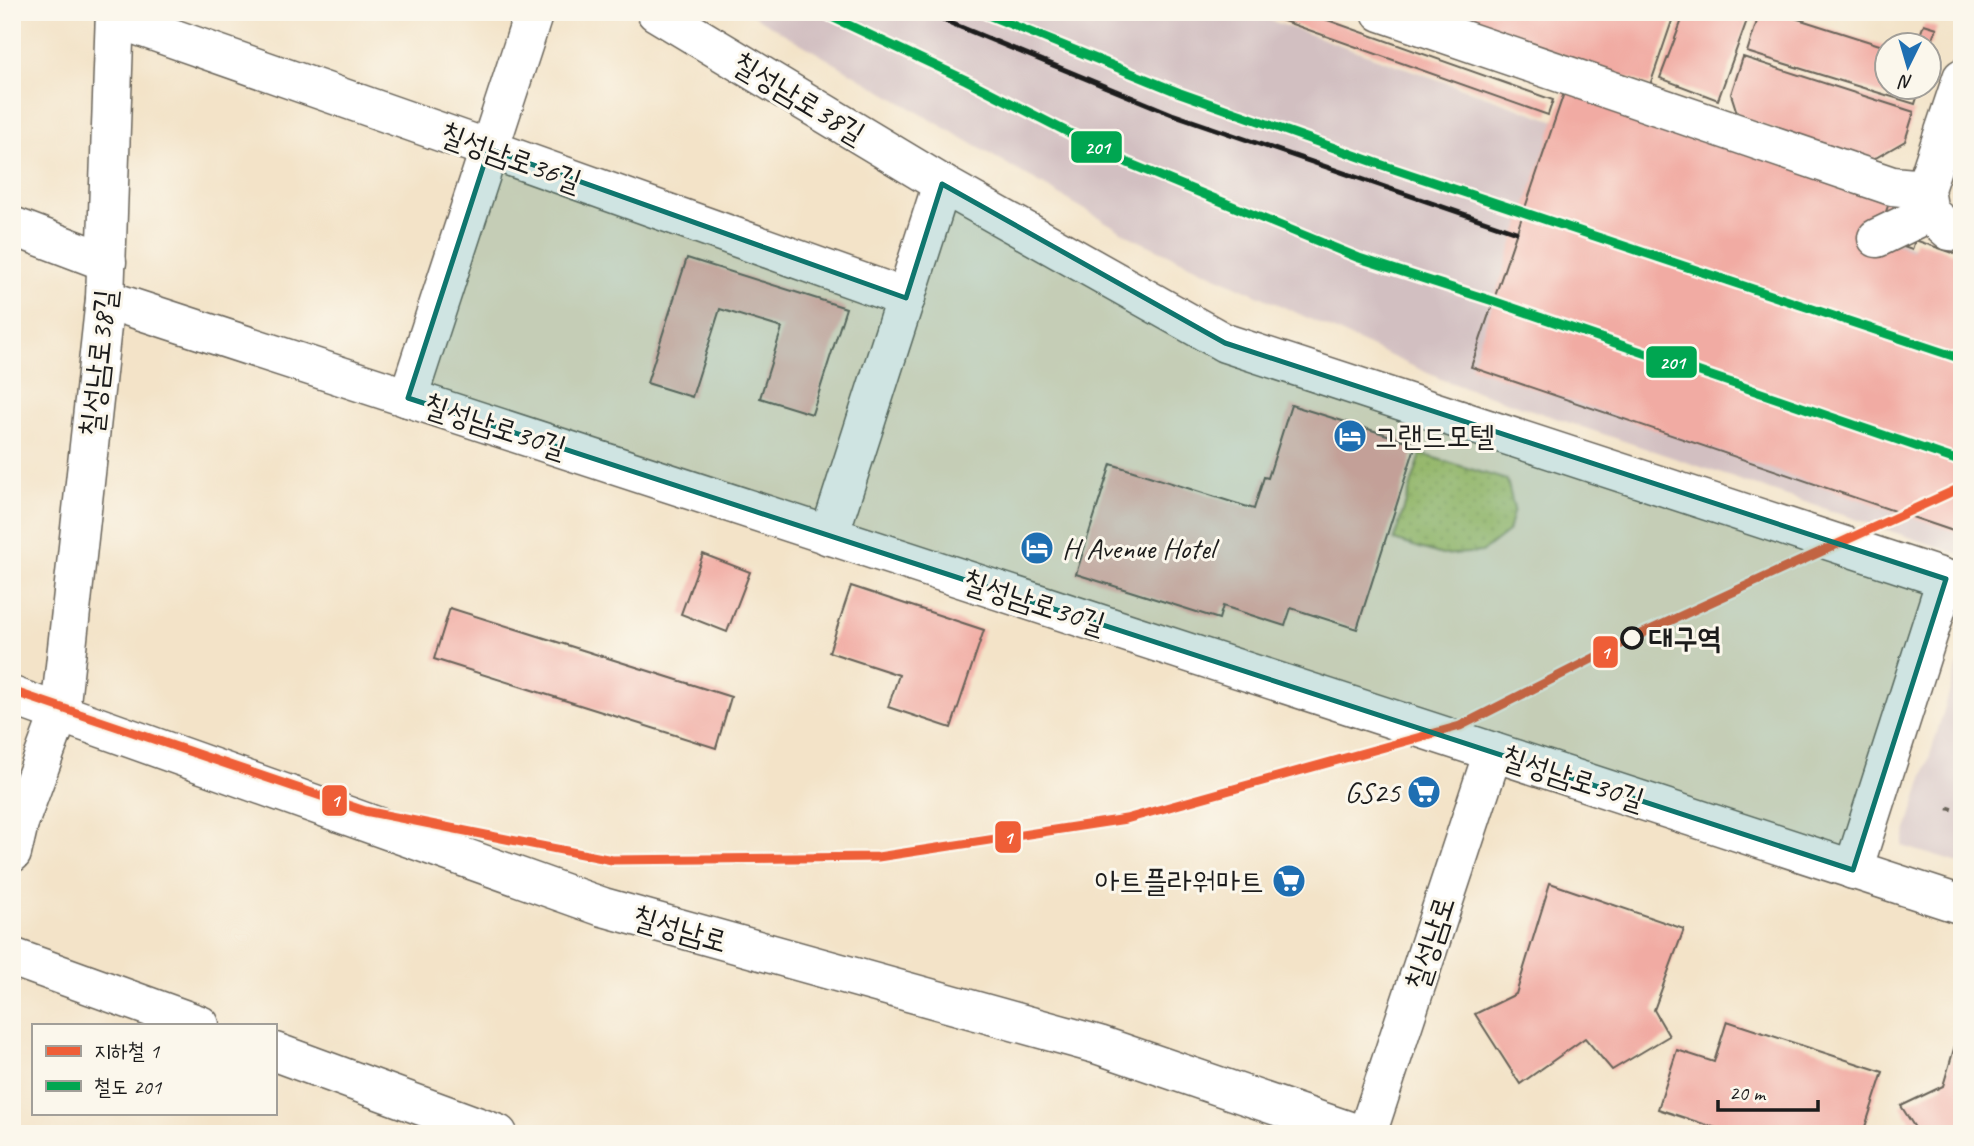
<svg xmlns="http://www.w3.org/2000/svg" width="1974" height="1146" viewBox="0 0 1974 1146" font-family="Caveat,'Poor Story',sans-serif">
	<defs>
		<pattern id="grass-dots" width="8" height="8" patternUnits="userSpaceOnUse" patternTransform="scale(1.75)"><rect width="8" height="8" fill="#b7c86b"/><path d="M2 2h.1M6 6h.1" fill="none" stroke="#9dab5c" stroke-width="1.8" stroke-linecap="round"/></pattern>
	</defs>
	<rect width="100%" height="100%" fill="#fbf7ec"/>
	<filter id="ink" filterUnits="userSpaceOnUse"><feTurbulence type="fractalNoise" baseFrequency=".0143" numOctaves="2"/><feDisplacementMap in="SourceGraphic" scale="14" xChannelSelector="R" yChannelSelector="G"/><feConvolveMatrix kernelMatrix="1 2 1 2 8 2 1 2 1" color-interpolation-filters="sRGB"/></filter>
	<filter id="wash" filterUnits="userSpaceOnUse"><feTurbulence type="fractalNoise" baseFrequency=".00686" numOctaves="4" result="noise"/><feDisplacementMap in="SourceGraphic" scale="28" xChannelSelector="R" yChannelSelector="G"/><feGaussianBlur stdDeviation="1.57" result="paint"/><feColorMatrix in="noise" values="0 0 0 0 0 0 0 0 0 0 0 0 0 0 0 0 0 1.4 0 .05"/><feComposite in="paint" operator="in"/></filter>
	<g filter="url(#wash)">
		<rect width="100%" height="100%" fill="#f3e3c8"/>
		<g fill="#d2bfc1">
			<path d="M 747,12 L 1247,12 L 1962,264 L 1962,555 L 1443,380 L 1135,239 Z"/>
			<path d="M 1962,652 L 1962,864 L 1902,846 Z"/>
		</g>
		<path fill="url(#grass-dots)" stroke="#6a7244" stroke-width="2" d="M 1421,454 L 1507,480 L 1514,509 L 1508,532 L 1482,552 L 1442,555 L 1394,540 Z"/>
		<g id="blocks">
			<g fill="#f1aba3">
				<path d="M 1258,12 L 1305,12 L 1553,100 L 1548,115 Z"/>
				<path d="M 1438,12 L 1675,12 L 1650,85 Z"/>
				<path d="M 1685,12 L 1750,12 L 1718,100 L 1660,78 Z"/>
				<path d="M 1760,12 L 1776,12 L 1886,47 L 1886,88 L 1920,88 L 1915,104 L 1747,52 Z"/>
				<path d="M 1924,24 L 1937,28 L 1930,46 L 1916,46 Z"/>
				<path d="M 1743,57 L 1914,112 L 1905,141 L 1867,163 L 1738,116 L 1731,94 Z"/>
				<path d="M 1565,90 L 1890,200 L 1877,238 L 1912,250 L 1915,240 L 1962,256 L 1962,534 L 1471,367 Z"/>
				<path d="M 687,258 L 846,308 L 812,414 L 760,398 L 782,328 L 720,309 L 692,397 L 647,383 Z"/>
				<path d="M 1291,405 L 1416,444 L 1357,629 L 1291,608 L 1285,626 L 1223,606 L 1219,619 L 1076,574 L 1111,464 L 1254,509 L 1264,477 L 1268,478 Z"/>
				<path d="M 703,554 L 750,572 L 727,632 L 681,614 Z"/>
				<path d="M 851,586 L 984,630 L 951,728 L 888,707 L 899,675 L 829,652 Z"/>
				<path d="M 450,608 L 731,697 L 716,748 L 434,659 Z"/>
				<path d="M 1550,883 L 1684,929 L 1654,1010 L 1669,1036 L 1612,1070 L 1585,1038 L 1520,1084 L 1475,1014 L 1516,994 Z"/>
				<path d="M 1727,1021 L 1883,1072 L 1865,1127 L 1885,1134 L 1734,1134 L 1658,1109 L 1677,1050 L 1714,1062 Z"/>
				<path d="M 1961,1025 L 1962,1134 L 1919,1134 L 1901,1106 L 1943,1086 Z"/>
			</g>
		</g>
	</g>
	<g filter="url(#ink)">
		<use href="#blocks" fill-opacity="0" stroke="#676258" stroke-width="2"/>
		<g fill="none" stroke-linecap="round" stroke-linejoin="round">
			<defs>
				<g id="minor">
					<path d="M 656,12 L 942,184 L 1225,343 L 1946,579 L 1853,870"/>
					<path d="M 1381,12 L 1892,186 L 1925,189"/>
					<path d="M 115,18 L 489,149 L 906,298"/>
					<path d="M 1962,78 L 1925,189 L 1929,213 L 1950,231 L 1962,232"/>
					<path d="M 12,226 L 107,262"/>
					<path d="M 1877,238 L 1929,213"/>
					<path d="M 105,299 L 1962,905"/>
					<path d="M 408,398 L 534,12"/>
					<path d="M 829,536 L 942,184"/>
					<path d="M 12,696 L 603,907 L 1099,1045 L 1358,1134"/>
					<path d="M 12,853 L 19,823 L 60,712 L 105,299 L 115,12"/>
					<path d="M 12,957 L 200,1025"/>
					<path d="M 275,1052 L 498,1134"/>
					<path d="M 1367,1134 L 1493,752"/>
				</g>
			</defs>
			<use href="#minor" stroke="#676258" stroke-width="41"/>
			<path stroke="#676258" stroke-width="4.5" stroke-dasharray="5 5" stroke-linecap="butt" d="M 1948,808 L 1962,812"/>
			<use href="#minor" stroke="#fff" stroke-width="38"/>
			<path stroke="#1c1c1c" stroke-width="5" d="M 924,12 L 1172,114 L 1516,232"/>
			<defs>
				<g id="rail-1">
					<path d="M 821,12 L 966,80 L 1128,163 L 1359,258 L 1493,301 L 1962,462"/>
					<path d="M 981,12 L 1180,93 L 1388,167 L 1962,359"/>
				</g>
			</defs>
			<use href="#rail-1" stroke="#fbf7ec" stroke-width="14"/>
			<use href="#rail-1" stroke="#00a651" stroke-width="9"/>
			<defs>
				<path id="metro-1" d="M 12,691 L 365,811 L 612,860 L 878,857 L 1126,819 L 1460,726 L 1637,636 L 1962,487"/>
			</defs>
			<use href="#metro-1" stroke="#fbf7ec" stroke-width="14"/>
			<use href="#metro-1" stroke="#ef5e37" stroke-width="9"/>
		</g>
	</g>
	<path fill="#0f766e" fill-opacity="0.2" stroke="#0f766e" stroke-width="5" stroke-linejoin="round" d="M 489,149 L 906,298 L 942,184 L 1225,343 L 1946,579 L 1853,870 L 408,398 Z"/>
	<defs>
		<symbol id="hotel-disc" viewBox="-11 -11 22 22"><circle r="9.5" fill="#1f6fb2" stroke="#fbf7ec"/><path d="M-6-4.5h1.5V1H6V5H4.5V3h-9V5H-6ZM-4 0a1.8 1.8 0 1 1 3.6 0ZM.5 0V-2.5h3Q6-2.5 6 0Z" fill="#fff"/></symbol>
		<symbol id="supermarket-disc" viewBox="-11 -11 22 22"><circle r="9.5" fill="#1f6fb2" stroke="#fbf7ec"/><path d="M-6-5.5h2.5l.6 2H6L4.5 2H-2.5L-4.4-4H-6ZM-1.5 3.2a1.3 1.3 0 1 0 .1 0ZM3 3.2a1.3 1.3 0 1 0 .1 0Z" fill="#fff"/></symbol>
	</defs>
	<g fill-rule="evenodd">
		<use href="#hotel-disc" x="1331" y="417" width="38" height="38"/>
		<use href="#hotel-disc" x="1018" y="529" width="38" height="38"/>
		<use href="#supermarket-disc" x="1405" y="773" width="38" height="38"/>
		<use href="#supermarket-disc" x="1270" y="862" width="38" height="38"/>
	</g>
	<circle fill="#fbf7ec" stroke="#1c1c1c" stroke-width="3.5" cx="1632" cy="638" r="10"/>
	<g text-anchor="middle" stroke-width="6" stroke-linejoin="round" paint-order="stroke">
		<g font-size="30" fill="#1c1c1c" stroke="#fbf7ec">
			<text transform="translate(799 98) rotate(31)" y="10">칠성남로38길</text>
			<text transform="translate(511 157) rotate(20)" y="10">칠성남로36길</text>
			<text transform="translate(98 363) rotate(-84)" y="10">칠성남로38길</text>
			<text transform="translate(495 426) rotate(18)" y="10">칠성남로30길</text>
			<text transform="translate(1034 602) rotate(18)" y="10">칠성남로30길</text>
			<text transform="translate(1573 778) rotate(18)" y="10">칠성남로30길</text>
			<text transform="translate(680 929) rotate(16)" y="10">칠성남로</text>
			<text transform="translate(1430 943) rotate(-72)" y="10">칠성남로</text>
		</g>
		<g font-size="30" fill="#1c1c1c" stroke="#fbf7ec" text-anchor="start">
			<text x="1374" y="446">그랜드모텔</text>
			<text x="1062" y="558">H Avenue Hotel</text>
			<text x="1400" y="802" text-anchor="end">GS25</text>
			<text x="1264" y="891" text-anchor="end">아트플라워마트</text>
		</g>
		<g font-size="30" font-weight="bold" fill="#1c1c1c" stroke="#fbf7ec" text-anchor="start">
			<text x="1649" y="648">대구역</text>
		</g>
	</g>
	<g stroke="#fbf7ec" stroke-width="2.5">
		<rect x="1070" y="130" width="53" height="34" rx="7" fill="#00a651"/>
		<rect x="1645" y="345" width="53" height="34" rx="7" fill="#00a651"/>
		<rect x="1592" y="635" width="27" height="34" rx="7" fill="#ef5e37"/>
		<rect x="321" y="784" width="27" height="33" rx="7" fill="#ef5e37"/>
		<rect x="994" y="820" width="28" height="34" rx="7" fill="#ef5e37"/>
	</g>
	<g font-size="19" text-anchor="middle" font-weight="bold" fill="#fff">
		<text x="1097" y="154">201</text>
		<text x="1672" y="369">201</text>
		<text x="1605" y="659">1</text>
		<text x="335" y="807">1</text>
		<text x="1008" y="844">1</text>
	</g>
	<rect width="1974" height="1146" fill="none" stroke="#fbf7ec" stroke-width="42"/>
	<rect x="32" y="1024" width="245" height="91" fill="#fbf7ec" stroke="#a29f99" stroke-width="2"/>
	<rect x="46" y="1046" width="35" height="10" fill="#ef5e37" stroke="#a29f99" stroke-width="2"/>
	<text x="94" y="1058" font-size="21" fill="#1c1c1c">지하철 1</text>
	<rect x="46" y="1081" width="35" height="10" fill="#00a651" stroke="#a29f99" stroke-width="2"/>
	<text x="94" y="1094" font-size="21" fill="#1c1c1c">철도 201</text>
	<g transform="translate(1908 66) rotate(185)"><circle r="33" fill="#fbf7ec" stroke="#a29f99" stroke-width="2"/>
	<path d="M0-5L12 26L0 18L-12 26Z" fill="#1f6fb2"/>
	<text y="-10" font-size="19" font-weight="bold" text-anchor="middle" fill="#1c1c1c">N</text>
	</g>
	<path d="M1718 1100v10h100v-10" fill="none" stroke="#1c1c1c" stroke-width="3.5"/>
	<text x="1729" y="1100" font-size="21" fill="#1c1c1c" stroke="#fbf7ec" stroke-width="5" paint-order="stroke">20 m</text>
</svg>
